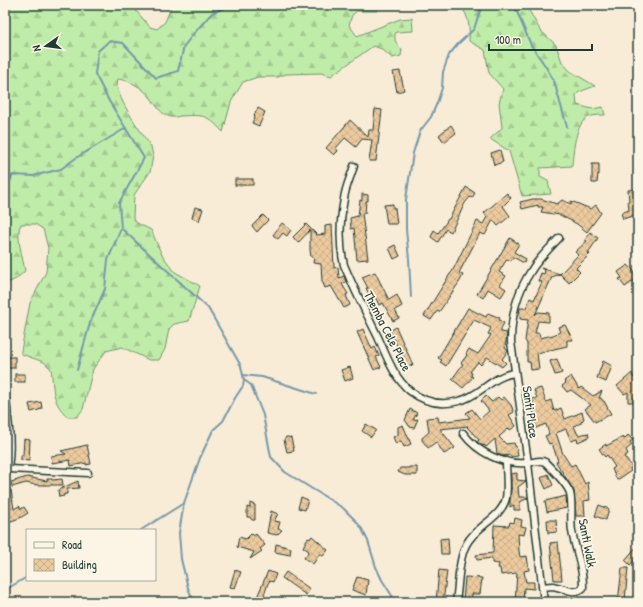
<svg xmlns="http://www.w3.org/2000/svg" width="643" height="607" viewBox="0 0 643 607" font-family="'Patrick Hand',sans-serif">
	<defs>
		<pattern id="forest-firs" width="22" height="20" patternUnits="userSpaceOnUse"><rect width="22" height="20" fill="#c0eca9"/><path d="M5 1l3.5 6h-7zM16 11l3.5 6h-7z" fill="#a5cb92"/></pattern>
		<pattern id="building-cross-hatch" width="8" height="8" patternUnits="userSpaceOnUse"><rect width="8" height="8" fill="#edca9e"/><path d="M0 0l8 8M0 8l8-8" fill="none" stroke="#cbae89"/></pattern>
	</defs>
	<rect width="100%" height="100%" fill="#f9ecd7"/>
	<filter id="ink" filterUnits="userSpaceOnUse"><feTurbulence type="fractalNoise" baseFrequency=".025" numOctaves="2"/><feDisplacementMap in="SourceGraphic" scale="8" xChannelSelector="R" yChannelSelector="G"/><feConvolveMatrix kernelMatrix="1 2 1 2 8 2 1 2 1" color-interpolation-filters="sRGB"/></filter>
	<g filter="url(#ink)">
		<g fill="url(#forest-firs)" stroke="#70946e">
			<path d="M 5,5 L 131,5 L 150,27 L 157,29 L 165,22 L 172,5 L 376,5 L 377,11 L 357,11 L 352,15 L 349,25 L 357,36 L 400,19 L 412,18 L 413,31 L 396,32 C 393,39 396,44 402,49 L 401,56 L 392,58 L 382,49 L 373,46 L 331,76 L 321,73 L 286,74 L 278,77 L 258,77 L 243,82 L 231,102 L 223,132 C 206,114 205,115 180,116 C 176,117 172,118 168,116 C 160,113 156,105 151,98 C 143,88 130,80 118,79 C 112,94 142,132 151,147 L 153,156 L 150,172 L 134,195 L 133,218 L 137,223 L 151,230 L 162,255 L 175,272 L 200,286 L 189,321 L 174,324 L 169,329 L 165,349 L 159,360 L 149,360 L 122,347 L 106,351 L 93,369 L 83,409 L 77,417 L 68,417 C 51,402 54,389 51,369 L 44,362 L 21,354 L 21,351 L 30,303 L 46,272 L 48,248 L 43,229 L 35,224 L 21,224 C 15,233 23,259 25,271 L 16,279 L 5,284 Z"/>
			<path d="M 460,5 L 526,5 L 540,30 L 556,45 L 562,62 L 570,71 L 595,86 L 579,92 L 576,95 L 577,105 L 592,109 L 603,107 L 605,115 C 600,115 594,115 589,117 C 575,122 573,153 572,166 L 540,168 L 540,177 L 548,181 L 551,194 L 522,196 L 509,151 L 490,139 L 502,128 L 499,103 L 503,89 L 489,73 L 485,50 L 469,41 C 470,27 469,16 460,5 Z"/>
		</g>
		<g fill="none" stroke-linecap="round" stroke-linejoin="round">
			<g stroke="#7599aa" stroke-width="2">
				<path d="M 514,5 L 531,45 L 546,67 L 554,81 L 567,127"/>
				<path d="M 5,180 L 13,175 L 33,176 L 61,169 L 76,158 L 126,128"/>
				<path d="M 5,192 L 12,177"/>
				<path d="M 411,297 L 409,259 L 406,230 L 406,199 L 413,153 L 420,131 L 431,117 L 437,103 L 442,88 L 443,72 L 449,55 L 458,44 L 474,29 L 482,5"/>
				<path d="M 77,370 L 90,323 L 105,289 L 108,260 L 121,228"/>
				<path d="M 243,375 L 262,377 L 316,394"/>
				<path d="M 244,380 L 251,385 L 263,415 L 271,457 L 285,472 L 343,508 L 356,521 L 362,529 L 368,541 L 376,567 L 382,580 L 396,602"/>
				<path d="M 141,530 L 184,503"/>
				<path d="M 5,590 L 27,577"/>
				<path d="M 194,602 L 188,588 L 181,559 L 179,533 L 184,503 L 200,458 L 213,430 L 223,421 L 235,398 L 243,386 L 244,380 L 241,366 L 208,308 L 121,228 L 119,203 L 144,158 L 109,101 L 95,74 L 98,51 L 109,41 L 123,43 L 156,78 L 178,71 L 184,46 L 195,32 L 212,13 L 232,5"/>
			</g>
		</g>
		<g fill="url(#building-cross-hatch)" stroke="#1f3d34">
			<path d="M 400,71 L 404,90 L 397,92 L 393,72 Z"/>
			<path d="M 258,108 L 265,112 L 259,126 L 252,123 L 255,116 L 254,115 Z"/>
			<path d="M 375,109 L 382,110 L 376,161 L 369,161 L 372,140 L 362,139 L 356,147 L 345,138 L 336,148 L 338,151 L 334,155 L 326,148 L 350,120 L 368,137 L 369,130 L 373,130 Z"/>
			<path d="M 451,125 L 456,133 L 444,142 L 439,135 Z"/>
			<path d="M 500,150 L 503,162 L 494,165 L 491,153 Z"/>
			<path d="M 592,164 L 599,164 L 599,175 L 598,174 L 597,183 L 592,183 Z"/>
			<rect x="235" y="179" width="18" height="6"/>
			<path d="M 466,187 L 475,193 L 472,198 L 470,197 L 465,203 L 451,232 L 446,229 L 438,242 L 431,237 L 434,230 L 438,233 L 445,224 L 448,219 L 449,219 Z"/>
			<path d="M 636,189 L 638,214 L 623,219 L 621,213 L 629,210 L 628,201 L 629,201 L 628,190 Z"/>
			<path d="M 507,193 L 511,198 L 503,206 L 510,216 L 498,226 L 493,220 L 485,235 L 480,233 L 459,273 L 463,275 L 460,281 L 439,312 L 437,311 L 431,320 L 424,316 L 450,274 L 452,272 L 477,221 L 483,224 L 487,217 L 484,213 Z"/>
			<path d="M 362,194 L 368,195 L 368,201 L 366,201 L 365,213 L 362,213 L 368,259 L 357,260 L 354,228 L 351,229 L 350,218 L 358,216 L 360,200 L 362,201 Z"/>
			<path d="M 533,199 L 541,199 L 557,204 L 562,200 L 571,204 L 571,201 L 591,209 L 596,205 L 601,213 L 587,232 L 577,224 L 560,215 L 541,212 L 543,207 L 538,207 L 538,205 L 522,209 L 520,202 Z"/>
			<path d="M 393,204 L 393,208 L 395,208 L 397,224 L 387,224 L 384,205 Z"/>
			<path d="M 195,207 L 203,209 L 199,221 L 192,218 Z"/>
			<path d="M 263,215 L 268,220 L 257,232 L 252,226 Z"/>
			<path d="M 282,223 L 291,230 L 287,236 L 283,233 L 278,239 L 273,235 Z"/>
			<path d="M 306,224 L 317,235 L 325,234 L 325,226 L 332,225 L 334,268 L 338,267 L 339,278 L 344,276 L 346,282 L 342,284 L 348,294 L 346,295 L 350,305 L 344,308 L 331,286 L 325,288 L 322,281 L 321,264 L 313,263 L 314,257 L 311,257 L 310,250 L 310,230 L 298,243 L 293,237 Z"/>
			<path d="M 590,232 L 598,238 L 588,253 L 590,254 L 576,268 L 580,272 L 569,283 L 560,274 L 578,255 L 575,252 L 587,241 L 585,240 Z"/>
			<path d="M 510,238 L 519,244 L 514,252 L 526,259 L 524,263 L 513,257 L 511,261 L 507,259 L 499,272 L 506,276 L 500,285 L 506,289 L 501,297 L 488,289 L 483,298 L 477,294 Z"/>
			<path d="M 395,245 L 400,256 L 394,259 L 389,248 Z"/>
			<path d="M 628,265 L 633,270 L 638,278 L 625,287 L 619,279 L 622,278 L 618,272 Z"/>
			<path d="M 541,268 L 560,274 L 552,277 L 535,315 L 538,312 L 549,313 L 549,322 L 538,321 L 535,333 L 539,333 L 540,338 L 553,335 L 560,332 L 558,327 L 565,325 L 573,340 L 567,340 L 567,346 L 537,353 L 539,369 L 531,370 L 530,362 L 527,362 L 527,344 L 525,340 L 528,320 L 520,319 L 520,315 L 519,315 L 520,308 L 526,308 L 530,298 L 534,300 L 542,282 L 538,281 L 541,273 L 544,274 L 545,271 Z"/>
			<path d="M 375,272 L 389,300 L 397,295 L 402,306 L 395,310 L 399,318 L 393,321 L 383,303 L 379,305 L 374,295 L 370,297 L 366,288 L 368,288 L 362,277 Z"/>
			<path d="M 468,308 L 486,317 L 488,313 L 500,318 L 499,320 L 504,323 L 501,329 L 501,332 L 507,333 L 505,348 L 508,351 L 502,359 L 506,363 L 502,367 L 487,357 L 481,365 L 478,362 L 470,372 L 472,373 L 471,376 L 473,377 L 463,388 L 452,379 L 463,364 L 461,363 L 467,355 L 466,354 L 469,349 L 478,354 L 491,335 L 488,334 L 491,328 L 474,320 L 446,366 L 440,362 L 442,360 L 438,358 Z"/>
			<path d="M 396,327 L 413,365 L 407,367 L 390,331 Z"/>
			<path d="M 363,329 L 372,349 L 375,347 L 379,356 L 376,357 L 381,367 L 374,370 L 357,332 Z"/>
			<rect x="6" y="357" width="9" height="11"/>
			<path d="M 557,359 L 562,373 L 555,375 L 550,361 Z"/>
			<path d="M 603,361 L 612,366 L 606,382 L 597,378 Z"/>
			<path d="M 350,367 L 353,378 L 345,381 L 341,370 Z"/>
			<path d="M 632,373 L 633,377 L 636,376 L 638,380 L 638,397 L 634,397 L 634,402 L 628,402 L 628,392 L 624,394 L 617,386 Z"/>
			<rect x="15" y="374" width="10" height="8"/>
			<path d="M 571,376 L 579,389 L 581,387 L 593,396 L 602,391 L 599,398 L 601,398 L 603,401 L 604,401 L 611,414 L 595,422 L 585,409 L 591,405 L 571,390 L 567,392 L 562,386 L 566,383 L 564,381 Z"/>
			<path d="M 541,388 L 546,402 L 551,400 L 554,411 L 561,408 L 565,419 L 582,412 L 584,419 L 581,422 L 581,423 L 574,426 L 578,435 L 588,433 L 589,437 L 578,442 L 577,439 L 571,441 L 566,429 L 556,433 L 563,454 L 571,466 L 575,464 L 585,484 L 588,482 L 590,500 L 584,501 L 585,516 L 576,516 L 574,491 L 556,462 L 558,461 L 552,443 L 549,444 L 545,436 L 549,434 L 546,424 L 531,430 L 529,424 L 534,423 L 532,418 L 535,417 L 533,411 L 535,410 L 532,399 L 537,398 L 534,390 Z"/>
			<path d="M 486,396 L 492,402 L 498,397 L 501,400 L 504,397 L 511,405 L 514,412 L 509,415 L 516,426 L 510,430 L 509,428 L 499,437 L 506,444 L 514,443 L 515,446 L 516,446 L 518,456 L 511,457 L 510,455 L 503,456 L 497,454 L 495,439 L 486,447 L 484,445 L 483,446 L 477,442 L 479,440 L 467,427 L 468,426 L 440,429 L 455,448 L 444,454 L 436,442 L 428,448 L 422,440 L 422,438 L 429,432 L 427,418 L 438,417 L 439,422 L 470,418 L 466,413 L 472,409 L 480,419 L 489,411 L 481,401 Z"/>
			<path d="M 41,402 L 42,409 L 31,412 L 29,404 Z"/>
			<path d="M 410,409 L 417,413 L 413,420 L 418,419 L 414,428 L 410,427 L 405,420 Z"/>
			<path d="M 366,424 L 376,430 L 371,437 L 362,431 Z"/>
			<path d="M 403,425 L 411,444 L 404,447 L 401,441 L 396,444 L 393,437 L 398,435 L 398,427 Z"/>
			<path d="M 628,435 L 633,440 L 630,442 L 632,445 L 626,450 L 628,454 L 624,457 L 632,466 L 630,469 L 631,471 L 617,480 L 612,469 L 615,467 L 607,455 L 605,457 L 599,449 L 606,444 L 606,446 L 623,437 L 624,439 Z"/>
			<path d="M 286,437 L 288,437 L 291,438 L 294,451 L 287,452 L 284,440 Z"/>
			<path d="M 24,439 L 30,440 L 29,461 L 21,460 L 21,455 L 23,455 Z"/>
			<path d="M 87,445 L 91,464 L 86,465 L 86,463 L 71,466 L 70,460 L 52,463 L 51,456 L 66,454 L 61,451 Z"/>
			<path d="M 409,467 L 417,467 L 417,475 L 405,475 L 398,472 L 400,468 L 409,468 Z"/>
			<path d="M 517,473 L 517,480 L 526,481 L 518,487 L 519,497 L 527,497 L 528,498 L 520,502 L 520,510 L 514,510 L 514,505 L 510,507 L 510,501 L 511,490 L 511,474 Z"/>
			<path d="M 548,474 L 553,485 L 546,489 L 541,478 Z"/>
			<path d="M 27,477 L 47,481 L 47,479 L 52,479 L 52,480 L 62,479 L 63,485 L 37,485 L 26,483 L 12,487 L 11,482 Z"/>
			<path d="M 78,481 L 79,488 L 67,489 L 67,494 L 64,494 L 64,496 L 59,497 L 58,490 Z"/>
			<path d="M 11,490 L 14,509 L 19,506 L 21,509 L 24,507 L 28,513 L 20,518 L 5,523 L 5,491 Z"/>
			<path d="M 566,496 L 567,508 L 547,512 L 545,501 Z"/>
			<path d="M 301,497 L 308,500 L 305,510 L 298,508 Z"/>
			<path d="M 250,503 L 255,505 L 255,520 L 252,520 L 250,517 L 247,517 L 247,507 L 250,508 Z"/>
			<path d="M 599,505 L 609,509 L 606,520 L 595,516 Z"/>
			<path d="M 271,511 L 278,514 L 274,521 L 280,522 L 278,529 L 282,530 L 277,535 L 267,533 Z"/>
			<path d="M 515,518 L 522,520 L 521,526 L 526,527 L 524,535 L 518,534 L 519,551 L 520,557 L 527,556 L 529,570 L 524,571 L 526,582 L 534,582 L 534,589 L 524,588 L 523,602 L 515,602 L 517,573 L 501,575 L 500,568 L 498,568 L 499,564 L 492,563 L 492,558 L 477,560 L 476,555 L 493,553 L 494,525 L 509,526 L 510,522 L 514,523 Z"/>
			<path d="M 547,520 L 556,520 L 557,532 L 548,533 Z"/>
			<path d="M 251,534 L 253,536 L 256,534 L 265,545 L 260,549 L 262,551 L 250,559 L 254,552 L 237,547 L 239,537 L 246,539 Z"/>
			<path d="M 312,536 L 328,550 L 323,556 L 320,554 L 313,564 L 304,558 L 309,551 L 303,547 L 307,539 L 309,538 L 310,539 Z"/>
			<path d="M 448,538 L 449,554 L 441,554 L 440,539 Z"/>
			<path d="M 558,542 L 562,580 L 554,580 L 550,543 Z"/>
			<path d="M 276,544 L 291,548 L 290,555 L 275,552 Z"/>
			<path d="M 638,545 L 638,556 L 630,565 L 625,560 Z"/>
			<path d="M 622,568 L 628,568 L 626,589 L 625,602 L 618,602 Z"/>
			<path d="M 235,570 L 241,572 L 235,588 L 230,587 Z"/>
			<path d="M 439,570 L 447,571 L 443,602 L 436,602 Z"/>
			<path d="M 268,571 L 276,574 L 273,582 L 270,581 L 268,583 L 262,602 L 255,602 Z"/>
			<path d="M 286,572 L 310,589 L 306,595 L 282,578 Z"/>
			<path d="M 357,577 L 368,580 L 366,595 L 352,590 Z"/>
			<path d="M 465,577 L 482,578 L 480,594 L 472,594 L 471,602 L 463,602 Z"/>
		</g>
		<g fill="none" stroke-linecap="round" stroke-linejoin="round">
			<defs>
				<g id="minor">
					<path d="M 354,166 C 351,176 345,188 344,199 C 340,220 339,244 344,265 C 354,289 366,313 378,337 C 386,355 394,378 410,391 C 424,402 441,406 459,401 C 480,396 493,375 515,373"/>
					<path d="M 5,394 C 8,414 14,459 5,475"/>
					<path d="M 463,433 C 477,452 502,465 526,463 C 533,463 539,459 545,462 C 552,469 567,484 570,493 C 573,505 570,518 572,531 C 575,550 584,568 583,588 C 574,596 563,587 552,586 C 549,586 545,587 542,587"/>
					<path d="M 9,469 L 88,473"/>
					<path d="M 456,602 C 459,584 458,561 466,545 C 475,526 502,518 506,498 C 508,487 506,473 506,461"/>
					<path d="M 544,602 L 528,463 L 511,342 C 511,317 517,292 531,271 C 538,259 550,248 559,238"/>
				</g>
			</defs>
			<use href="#minor" stroke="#1f3d34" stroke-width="9"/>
			<use href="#minor" stroke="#fcf5e5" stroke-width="6"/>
		</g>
	</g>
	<g text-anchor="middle" stroke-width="3.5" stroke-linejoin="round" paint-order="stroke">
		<g font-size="13" fill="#1f3d34" stroke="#fcf5e5">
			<text transform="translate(388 331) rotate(63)" y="5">Themba Cele Place</text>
			<text transform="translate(531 412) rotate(82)" y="5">Santi Place</text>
			<text transform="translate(588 543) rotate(79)" y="5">Santi Walk</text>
		</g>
	</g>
	<rect width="643" height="607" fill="none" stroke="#fcf5e5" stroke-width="20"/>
	<rect x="10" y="10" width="623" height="587" fill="none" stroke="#1f3d34" stroke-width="1.5" filter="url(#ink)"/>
	<rect x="26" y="529" width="130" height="52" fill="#fcf5e5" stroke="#a4ab9e"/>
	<rect x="34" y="542" width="20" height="6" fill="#fcf5e5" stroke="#a4ab9e"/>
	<text x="62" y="549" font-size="12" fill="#1f3d34">Road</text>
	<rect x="34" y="559" width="20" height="12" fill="url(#building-cross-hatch)" stroke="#a4ab9e"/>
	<text x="62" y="569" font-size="12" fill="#1f3d34">Building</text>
	<g transform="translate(46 46) rotate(256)" stroke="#fcf5e5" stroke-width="3" paint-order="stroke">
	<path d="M0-3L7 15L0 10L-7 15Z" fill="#1f3d34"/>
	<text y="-6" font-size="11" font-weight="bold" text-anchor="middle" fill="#1f3d34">N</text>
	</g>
	<path d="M489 44v6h103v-6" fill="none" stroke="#1f3d34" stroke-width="2"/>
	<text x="495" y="44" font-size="12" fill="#1f3d34" stroke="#fcf5e5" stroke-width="3" paint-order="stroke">100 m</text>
</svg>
